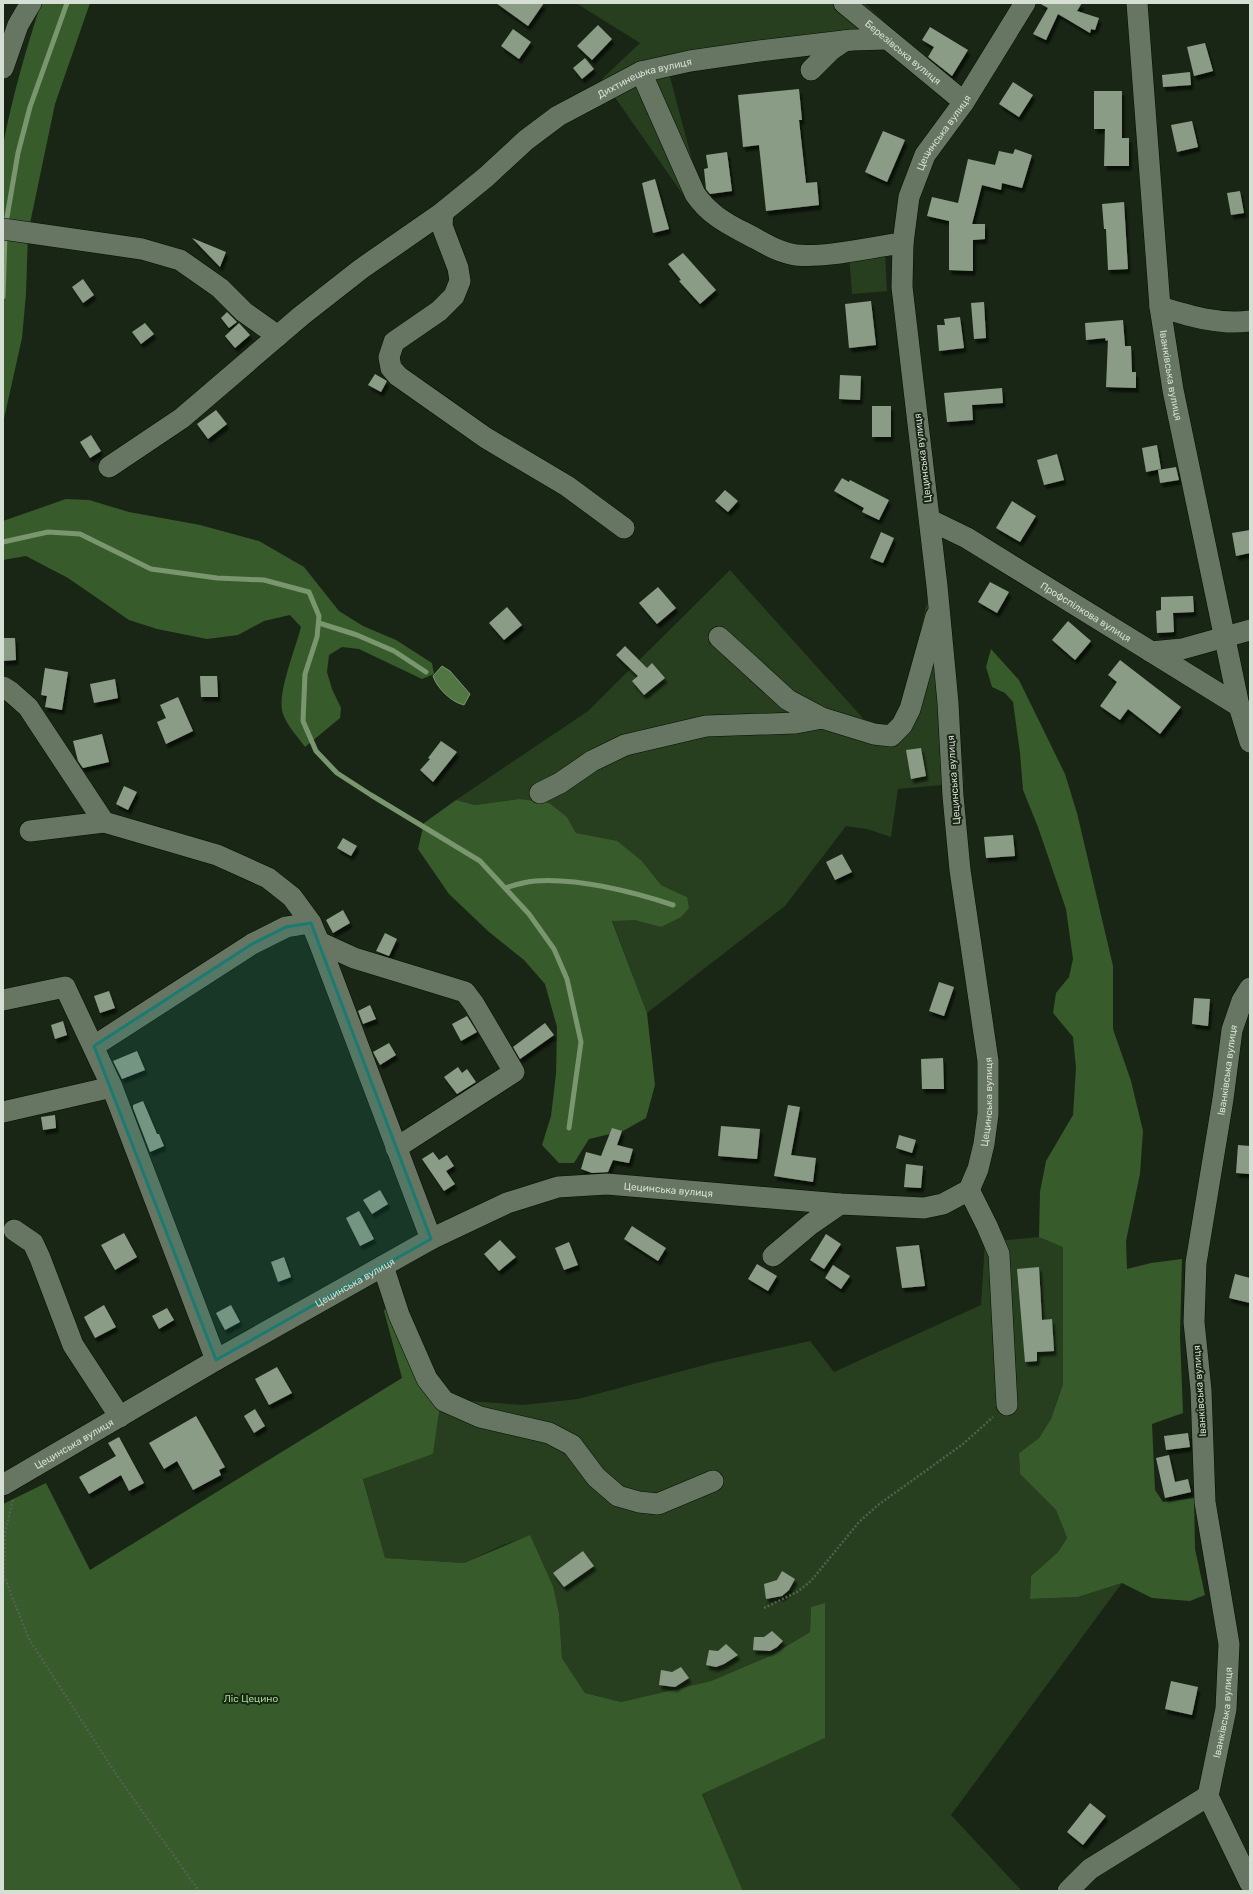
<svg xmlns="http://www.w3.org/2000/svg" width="1253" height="1894" viewBox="0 0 1253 1894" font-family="Rubik,sans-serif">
	<defs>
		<filter id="shadow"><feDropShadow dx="2.5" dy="4.5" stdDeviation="1" flood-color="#0009"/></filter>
	</defs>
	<rect width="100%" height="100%" fill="#192615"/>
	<g fill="#273f1e">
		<path d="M 576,3 L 864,3 L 892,29 L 880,46 L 669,73 L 702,198 L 691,206 L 602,79 L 640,43 Z"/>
		<path d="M 885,253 L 887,291 L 852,294 L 849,255 Z"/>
		<path d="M 730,570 L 869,725 L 881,726 L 893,722 C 912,684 918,639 928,598 L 948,597 L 964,783 L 898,789 L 891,837 L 867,829 L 846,826 L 785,906 L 647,1013 L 612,920 L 634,920 L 661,927 L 687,897 L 661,885 L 642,861 L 591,837 L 576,833 L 567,817 L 519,799 L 475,805 L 456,800 L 588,711 Z"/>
		<path d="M 1039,1237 L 1063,1246 L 1063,1384 L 1051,1419 L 1039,1438 L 1019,1453 L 1020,1474 L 1056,1510 L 1067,1538 L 1058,1552 L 1031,1576 L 1030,1599 L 1078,1597 L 1122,1583 L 951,1815 L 1022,1891 L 743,1891 L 702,1793 L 825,1738 L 811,1607 L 810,1632 L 770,1656 L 711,1681 L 621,1702 L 585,1693 L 562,1658 L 559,1613 L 553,1586 L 530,1536 L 503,1545 L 464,1563 L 385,1558 L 363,1478 L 433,1454 L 441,1399 L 523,1405 L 578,1399 L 712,1363 L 810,1341 L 834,1372 L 981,1305 L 985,1242 Z"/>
	</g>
	<g fill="#375b2b">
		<path d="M 41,3 L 90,3 L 55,104 L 28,233 L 26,294 L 22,338 L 3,423 L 3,146 C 12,97 26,50 41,3 Z"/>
		<path d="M 66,499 L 89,500 L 129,512 L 200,525 L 259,541 L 304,567 L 339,611 L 363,626 L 396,640 L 432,663 L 434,674 L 422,679 L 359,649 L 342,647 L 329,655 L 327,672 L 332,689 L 341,708 L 340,718 L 305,747 C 298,737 287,726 283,714 C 276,696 296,647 301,627 L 290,615 L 264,621 L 238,635 L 207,639 L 157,629 L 129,620 L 68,578 L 26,556 L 3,560 L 3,521 Z"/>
		<path d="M 991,649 L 1019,680 L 1065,774 L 1077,813 L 1113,966 L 1113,1029 L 1131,1081 L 1143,1131 L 1140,1174 L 1126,1241 L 1127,1269 L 1151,1263 L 1182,1259 L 1180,1336 L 1183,1413 L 1152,1424 L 1155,1490 L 1163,1502 L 1194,1498 L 1195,1549 L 1205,1595 L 1190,1601 L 1152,1598 L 1122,1583 L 1078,1597 L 1030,1599 L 1031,1576 L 1058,1552 L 1067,1538 L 1056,1510 L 1020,1474 L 1019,1453 L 1039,1438 L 1051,1419 L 1063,1384 L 1063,1247 L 1039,1237 L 1040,1192 L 1046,1161 L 1073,1115 L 1076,1068 L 1073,1037 L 1053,1013 L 1056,993 L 1069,977 L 1073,959 L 1066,909 L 1038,827 L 1023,790 L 1020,753 L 1013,702 L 1005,693 L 992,687 L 986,667 Z"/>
		<path d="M 519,799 L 549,803 L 567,817 L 576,833 L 617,841 L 642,861 L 661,885 L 687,897 L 689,908 L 681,917 L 661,927 L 634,920 L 612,921 L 647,1013 L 655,1085 L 646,1118 L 623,1131 L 589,1139 L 574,1163 L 559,1163 L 542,1145 L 551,1116 L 556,1074 L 557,1027 L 545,984 L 524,960 L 489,932 L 449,894 L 418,849 L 424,823 L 456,800 L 475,805 Z"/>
		<path d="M 391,1300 L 441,1399 L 433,1454 L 363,1479 L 385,1558 L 464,1563 L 530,1535 L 553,1586 L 559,1613 L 562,1658 L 585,1693 L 621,1702 L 711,1681 L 770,1656 L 810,1632 L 811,1607 L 825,1603 L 825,1738 L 702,1794 L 743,1891 L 3,1891 L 3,1504 L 46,1483 L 90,1570 L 402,1378 L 384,1311 Z"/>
	</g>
	<path fill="#517644" stroke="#79966f" d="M 442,666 L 450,671 L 470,694 L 464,705 C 451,702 437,688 433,676 Z"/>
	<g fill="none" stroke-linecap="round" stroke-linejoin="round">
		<g stroke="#79966f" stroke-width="5">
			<path d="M 7,217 L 18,153 L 30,107 L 67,3"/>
			<path d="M 3,297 L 5,234"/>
			<path d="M 3,542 L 48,532 L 80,534 L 151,569 L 217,578 L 264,580 L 309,592 L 319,616 L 317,637 L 305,674 L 303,721 L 316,751 L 337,773 L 371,795 L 480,861 L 529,914 L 554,949 L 567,979 L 581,1042 L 569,1128"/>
			<path d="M 319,623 L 357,635 L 394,651 L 426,672"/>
			<path d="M 505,888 C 514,885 525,882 535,881 C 580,878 630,891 673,905"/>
		</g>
	</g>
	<g fill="#8b9c86" filter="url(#shadow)">
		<path d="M 496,3 L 544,3 L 528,26 Z"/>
		<path d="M 1039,3 L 1082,3 L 1077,11 L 1099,18 L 1095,30 L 1091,29 L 1090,33 L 1058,14 L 1046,40 L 1033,34 L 1048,8 Z"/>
		<path d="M 598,25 L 612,39 L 592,60 L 577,46 Z"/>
		<path d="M 930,27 L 968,50 L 952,76 L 928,57 L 934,47 L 922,40 Z"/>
		<path d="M 513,29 L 531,42 L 519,59 L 501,46 Z"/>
		<path d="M 1205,43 L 1213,71 L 1194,76 L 1187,47 Z"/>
		<path d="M 585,58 L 594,69 L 582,79 L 573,68 Z"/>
		<path d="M 1190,72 L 1191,85 L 1163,87 L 1162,75 Z"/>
		<path d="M 1013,82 L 1033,95 L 1019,117 L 999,104 Z"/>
		<path d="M 799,89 L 802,120 L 799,120 L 806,183 L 817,182 L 819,205 L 766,211 L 759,145 L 743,147 L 738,95 Z"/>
		<path d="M 1094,91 L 1122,91 L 1122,138 L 1129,138 L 1129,166 L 1104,166 L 1105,129 L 1094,129 Z"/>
		<path d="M 1192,121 L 1198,147 L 1177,152 L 1171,125 Z"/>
		<path d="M 883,131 L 905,140 L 887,182 L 865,172 Z"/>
		<path d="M 1015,149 L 1032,155 L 1022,188 L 1002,183 L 1001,190 L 982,185 L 972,224 L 985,224 L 985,239 L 973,240 L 973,271 L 949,270 L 949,221 L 927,216 L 932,197 L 958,203 L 968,159 L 995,165 L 999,151 L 1013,154 Z"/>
		<path d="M 727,152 L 732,191 L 710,194 L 706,189 L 704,169 L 708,168 L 706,155 Z"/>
		<path d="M 655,179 L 669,229 L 653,233 L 642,183 Z"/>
		<path d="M 1240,191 L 1244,213 L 1231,215 L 1227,193 Z"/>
		<path d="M 1124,202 L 1128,269 L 1108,270 L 1106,229 L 1104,229 L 1102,204 Z"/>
		<path d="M 192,238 L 226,252 L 220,267 Z"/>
		<path d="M 683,253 L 716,290 L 700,304 L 679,281 L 681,280 L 668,264 Z"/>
		<path d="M 83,279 L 94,295 L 83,303 L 72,287 Z"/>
		<path d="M 871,301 L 876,345 L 849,348 L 845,304 Z"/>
		<path d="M 984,302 L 986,338 L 974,339 L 971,303 Z"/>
		<path d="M 227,312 L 237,322 L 229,328 L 221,318 Z"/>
		<path d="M 960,317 L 964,348 L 939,351 L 937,325 L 945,325 L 944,319 Z"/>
		<path d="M 1123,320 L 1125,346 L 1131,346 L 1132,372 L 1136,372 L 1136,388 L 1106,387 L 1108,340 L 1106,341 L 1105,338 L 1086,340 L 1085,323 Z"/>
		<path d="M 145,323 L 154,334 L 141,344 L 132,332 Z"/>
		<path d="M 239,323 L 250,335 L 235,348 L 225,336 Z"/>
		<path d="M 375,374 L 387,381 L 381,392 L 368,385 Z"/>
		<path d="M 840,375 L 861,376 L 860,400 L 839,399 Z"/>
		<path d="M 1002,388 L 1003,403 L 972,405 L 973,420 L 947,422 L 944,393 Z"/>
		<rect x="872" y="406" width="19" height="31"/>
		<path d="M 216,410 L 227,424 L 208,439 L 197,424 Z"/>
		<path d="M 91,435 L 101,451 L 90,458 L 80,442 Z"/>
		<path d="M 1157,445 L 1161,469 L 1146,472 L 1142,448 Z"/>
		<path d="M 1057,454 L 1064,480 L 1044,485 L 1037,460 Z"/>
		<path d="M 1176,467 L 1179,480 L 1160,483 L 1158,470 Z"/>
		<path d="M 842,478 L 849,482 L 850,480 L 889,500 L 879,520 L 862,512 L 864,508 L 834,491 Z"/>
		<path d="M 725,490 L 738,501 L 728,512 L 715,501 Z"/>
		<path d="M 1012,501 L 1036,516 L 1020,542 L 996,528 Z"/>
		<path d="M 1250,530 L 1250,553 L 1236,556 L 1232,533 Z"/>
		<path d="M 881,532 L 894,538 L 883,563 L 870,558 Z"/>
		<path d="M 990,582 L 1009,592 L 997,613 L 978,602 Z"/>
		<path d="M 658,587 L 676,608 L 657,624 L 639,603 Z"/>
		<path d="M 1193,596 L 1194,612 L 1173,613 L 1174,632 L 1157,633 L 1156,611 L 1161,610 L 1161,597 Z"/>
		<path d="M 507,607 L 522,625 L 504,640 L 489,623 Z"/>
		<path d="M 1068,621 L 1091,641 L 1075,660 L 1052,640 Z"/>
		<path d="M 3,638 L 15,638 L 16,660 L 3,661 Z"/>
		<path d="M 625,646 L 647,668 L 652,663 L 665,678 L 644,695 L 632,681 L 638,676 L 616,655 Z"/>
		<path d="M 1120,660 L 1181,707 L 1160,734 L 1128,709 L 1120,720 L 1100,706 L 1117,682 L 1108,675 Z"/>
		<path d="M 45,668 L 68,672 L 62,710 L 45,707 L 47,696 L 41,695 Z"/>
		<path d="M 200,676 L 217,676 L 218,697 L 201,697 Z"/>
		<path d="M 115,679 L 118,698 L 94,703 L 90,684 Z"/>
		<path d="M 178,697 L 193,731 L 166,744 L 157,722 L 166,718 L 160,705 Z"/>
		<path d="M 102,734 L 109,762 L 83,768 L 78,761 L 73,741 Z"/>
		<path d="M 441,741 L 457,752 L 433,782 L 420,770 L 430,759 L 428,758 Z"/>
		<path d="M 921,748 L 926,776 L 911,779 L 906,750 Z"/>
		<path d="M 124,786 L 137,792 L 128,810 L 116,804 Z"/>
		<path d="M 1013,835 L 1015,856 L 986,858 L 984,837 Z"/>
		<path d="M 343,838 L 357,846 L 351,856 L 337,848 Z"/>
		<path d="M 842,854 L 852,872 L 835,880 L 826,862 Z"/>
		<path d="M 343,910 L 350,923 L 333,933 L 326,920 Z"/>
		<path d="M 385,933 L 397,939 L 389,956 L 376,951 Z"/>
		<path d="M 939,982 L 954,987 L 944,1016 L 929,1011 Z"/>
		<path d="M 109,991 L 115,1008 L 100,1013 L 94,996 Z"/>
		<path d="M 1194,998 L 1210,999 L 1208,1026 L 1192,1024 Z"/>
		<path d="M 370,1005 L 376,1019 L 363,1024 L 358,1011 Z"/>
		<path d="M 467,1016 L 477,1032 L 461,1041 L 452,1024 Z"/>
		<path d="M 63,1021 L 67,1035 L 55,1039 L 51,1025 Z"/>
		<path d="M 545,1023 L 554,1035 L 520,1059 L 513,1047 Z"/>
		<path d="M 389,1043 L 396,1055 L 380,1065 L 373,1052 Z"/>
		<path d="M 137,1051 L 145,1070 L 122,1079 L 113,1061 Z"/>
		<path d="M 943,1058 L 944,1089 L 922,1089 L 921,1059 Z"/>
		<path d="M 458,1067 L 462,1073 L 467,1069 L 476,1082 L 457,1094 L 444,1077 Z"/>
		<path d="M 143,1101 L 157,1134 L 159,1134 L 164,1146 L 150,1152 L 133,1108 L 133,1105 Z"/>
		<path d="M 788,1105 L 800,1107 L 791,1155 L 816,1158 L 813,1182 L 774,1176 Z"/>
		<path d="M 55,1115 L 56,1128 L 43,1130 L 41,1117 Z"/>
		<path d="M 721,1126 L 760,1129 L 757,1159 L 718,1156 Z"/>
		<path d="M 612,1128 L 622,1131 L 617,1145 L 633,1149 L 629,1163 L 613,1160 L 608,1172 L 592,1173 L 581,1169 L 586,1152 L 601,1156 Z"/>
		<path d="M 899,1135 L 916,1140 L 912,1153 L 896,1148 Z"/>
		<path d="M 1238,1145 L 1250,1146 L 1250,1174 L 1236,1173 Z"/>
		<path d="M 433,1152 L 439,1160 L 447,1155 L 454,1166 L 446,1171 L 455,1184 L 444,1191 L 422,1159 Z"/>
		<path d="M 906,1164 L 923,1166 L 921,1188 L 904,1187 Z"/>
		<path d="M 380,1190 L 388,1204 L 372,1214 L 363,1200 Z"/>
		<path d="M 359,1211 L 374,1239 L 360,1246 L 346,1218 Z"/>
		<path d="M 632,1226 L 666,1248 L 658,1261 L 624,1239 Z"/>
		<path d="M 124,1233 L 137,1257 L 115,1270 L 101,1245 Z"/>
		<path d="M 826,1234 L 841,1244 L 824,1269 L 810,1260 Z"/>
		<path d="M 500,1240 L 516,1257 L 499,1271 L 484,1254 Z"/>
		<path d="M 569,1242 L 578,1265 L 564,1270 L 555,1248 Z"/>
		<path d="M 919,1245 L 925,1286 L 902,1288 L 896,1247 Z"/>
		<path d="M 284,1257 L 291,1277 L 278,1282 L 271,1262 Z"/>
		<path d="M 757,1264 L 777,1276 L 768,1291 L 748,1279 Z"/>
		<path d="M 833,1265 L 850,1276 L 841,1289 L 825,1278 Z"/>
		<path d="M 1039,1267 L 1042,1320 L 1052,1319 L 1054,1351 L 1037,1352 L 1037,1361 L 1025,1362 L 1017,1269 Z"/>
		<path d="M 1235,1274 L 1250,1278 L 1250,1303 L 1229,1298 Z"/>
		<path d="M 104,1305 L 116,1327 L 95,1338 L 84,1317 Z"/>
		<path d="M 231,1305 L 240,1322 L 225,1330 L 216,1313 Z"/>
		<path d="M 167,1308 L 174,1320 L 159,1329 L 152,1316 Z"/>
		<path d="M 277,1367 L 292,1393 L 269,1405 L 255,1379 Z"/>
		<path d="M 255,1409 L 265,1426 L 254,1433 L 244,1416 Z"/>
		<path d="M 196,1416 L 225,1467 L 219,1470 L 221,1475 L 193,1490 L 177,1461 L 164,1469 L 149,1443 Z"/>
		<path d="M 1188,1433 L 1190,1447 L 1166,1450 L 1164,1436 Z"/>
		<path d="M 119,1437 L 144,1483 L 129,1491 L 121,1475 L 89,1494 L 79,1477 L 116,1456 L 108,1443 Z"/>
		<path d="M 1169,1455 L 1175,1482 L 1188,1479 L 1191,1492 L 1165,1498 L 1156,1458 Z"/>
		<path d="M 583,1551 L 594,1566 L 564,1587 L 553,1573 Z"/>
		<path d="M 782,1571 L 795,1579 L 789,1590 L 782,1596 L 766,1599 L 764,1584 L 777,1580 Z"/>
		<path d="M 772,1631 L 783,1641 L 777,1647 L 770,1651 L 753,1650 L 754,1637 L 764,1637 Z"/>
		<path d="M 726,1644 L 738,1655 L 724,1664 L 716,1667 L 706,1665 L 709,1650 L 718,1651 Z"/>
		<path d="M 681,1667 L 689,1678 L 675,1687 L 659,1685 L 661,1670 L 672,1672 Z"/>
		<path d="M 1171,1681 L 1198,1687 L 1192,1715 L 1165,1709 Z"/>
		<path d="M 1090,1803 L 1106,1816 L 1083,1845 L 1067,1832 Z"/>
	</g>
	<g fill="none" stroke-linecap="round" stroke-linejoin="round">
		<defs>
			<g id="minor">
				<path id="s1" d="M 844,3 L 964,102"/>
				<path id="s2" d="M 1137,3 L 1160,307 L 1173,390 L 1239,706 L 1250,742"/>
				<path d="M 3,68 L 18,25 L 31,3"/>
				<path d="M 811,70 L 831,50 L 844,41"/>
				<path d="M 641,72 L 695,194 C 708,213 725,223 745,233 C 761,241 778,253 796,255 C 827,258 871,247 903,243"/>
				<path d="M 443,212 L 442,226 L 458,268 L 460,281 L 454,296 L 439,311 L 394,342 L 389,357 L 391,368 L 398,376 L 486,438 L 567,486 L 624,528"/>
				<path d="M 3,229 L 142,249 L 180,260 L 220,288 L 244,312 L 278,336"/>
				<path d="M 1160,307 C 1190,316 1219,325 1250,321"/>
				<path id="s3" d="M 109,467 L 182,418 L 301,316 L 361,269 L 443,212 L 486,177 L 526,140 L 558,116 L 641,72 L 690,61 L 759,51 L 852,40 L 887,39"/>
				<path id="s4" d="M 930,520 L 967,538 L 1239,706"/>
				<path d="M 719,637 L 788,700 L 822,718"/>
				<path d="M 1151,652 L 1182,649 L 1250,630"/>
				<path d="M 3,687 L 11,692 L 28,707 L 104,822 L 217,855 L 268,878 L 292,897 L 311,923 L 319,942 L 431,1239"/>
				<path d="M 540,793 L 560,783 L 592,761 L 625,745 L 706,726 L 796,723 L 822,718 L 874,734 L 891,736 L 902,725 L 910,709 L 936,616"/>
				<path d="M 30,831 L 104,822"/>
				<path d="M 319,942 L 354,958 L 465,992 L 474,1004 L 514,1072 L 396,1148"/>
				<path d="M 3,1000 L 65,987 L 112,1087 L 216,1360"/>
				<path d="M 94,1046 L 252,944 L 286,927 L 311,923"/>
				<path d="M 3,1112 L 112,1087"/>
				<path d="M 969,1190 L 987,1226 L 999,1254 L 1007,1405"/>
				<path d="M 14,1230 L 33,1243 L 40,1258 L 73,1345 L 120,1417"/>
				<path d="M 773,1256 L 811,1224 L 840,1204"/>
				<path d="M 383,1266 L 399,1315 L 427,1379 L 444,1401 L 480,1417 L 549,1433 L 572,1445 L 596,1477 L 618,1496 L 639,1502 L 658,1504 L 713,1481"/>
				<path id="s5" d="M 3,1485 L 216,1360 L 431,1239 L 507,1203 L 558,1187 L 607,1184 L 840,1204 L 924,1208 L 943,1204 L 969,1190 L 978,1169 L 984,1144 L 988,1114 L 988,1061 L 960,870 L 953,796 L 948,703 L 937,586 L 902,287 L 903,243 L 909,197 L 925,155 L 964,102 L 1025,3"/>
				<path id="s6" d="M 1208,1796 L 1226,1709 L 1229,1644 L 1205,1502 L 1201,1390 L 1194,1322 L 1196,1263 L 1223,1099 L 1232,1030 L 1242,1001 L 1250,988"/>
				<path d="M 1208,1796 L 1250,1883"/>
				<path d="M 1068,1891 L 1090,1869 L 1208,1796"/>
			</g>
		</defs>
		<use href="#minor" stroke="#040f02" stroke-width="22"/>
		<g stroke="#546050" stroke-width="2.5" stroke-dasharray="2 2" stroke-linecap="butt">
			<path d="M 13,1500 L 5,1533 L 4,1576 L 29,1639 L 118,1777 L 199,1891"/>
			<path d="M 764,1608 L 797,1592 L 811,1581 L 859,1522 L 878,1505 L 963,1444 L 993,1417"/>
		</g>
		<use href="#minor" stroke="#677662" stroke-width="21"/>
	</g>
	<path fill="#197b73" fill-opacity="0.2" stroke="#197b73" stroke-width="3" stroke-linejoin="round" d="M 311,923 L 431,1239 L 216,1360 L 94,1046 L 252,944 L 286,927 Z"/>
	<g text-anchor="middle" stroke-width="4" stroke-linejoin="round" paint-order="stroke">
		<g font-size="10" fill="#d6dfd3" stroke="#192615">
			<text dy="4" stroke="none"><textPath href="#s1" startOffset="77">Березівська вулиця</textPath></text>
			<text dy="4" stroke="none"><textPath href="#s3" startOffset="666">Дихтинецька вулиця</textPath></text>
			<text dy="4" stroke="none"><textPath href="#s5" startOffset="2122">Цецинська вулиця</textPath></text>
			<text dy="4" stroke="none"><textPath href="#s2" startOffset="374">Іванківська вулиця</textPath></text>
			<text transform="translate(922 458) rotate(-97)" y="4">Цецинська вулиця</text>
			<text dy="4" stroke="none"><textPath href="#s4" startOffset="181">Профспілкова вулиця</textPath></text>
			<text transform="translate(953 780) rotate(-94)" y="4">Цецинська вулиця</text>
			<text dy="4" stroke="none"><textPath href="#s6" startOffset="733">Іванківська вулиця</textPath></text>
			<text dy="4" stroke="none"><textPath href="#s5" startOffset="1138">Цецинська вулиця</textPath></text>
			<text dy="4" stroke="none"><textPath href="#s5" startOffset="742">Цецинська вулиця</textPath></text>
			<text dy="4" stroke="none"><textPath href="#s5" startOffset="406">Цецинська вулиця</textPath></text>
			<text transform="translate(1199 1391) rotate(-94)" y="4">Іванківська вулиця</text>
			<text dy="4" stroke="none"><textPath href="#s5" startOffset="82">Цецинська вулиця</textPath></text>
			<text dy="4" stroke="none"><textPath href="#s6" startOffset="85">Іванківська вулиця</textPath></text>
		</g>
		<g font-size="10" fill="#a4db91" stroke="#192615">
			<text x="251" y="1702">Ліс Цецино</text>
		</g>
	</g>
	<rect width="1253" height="1894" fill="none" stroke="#d6dfd3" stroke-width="8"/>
</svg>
